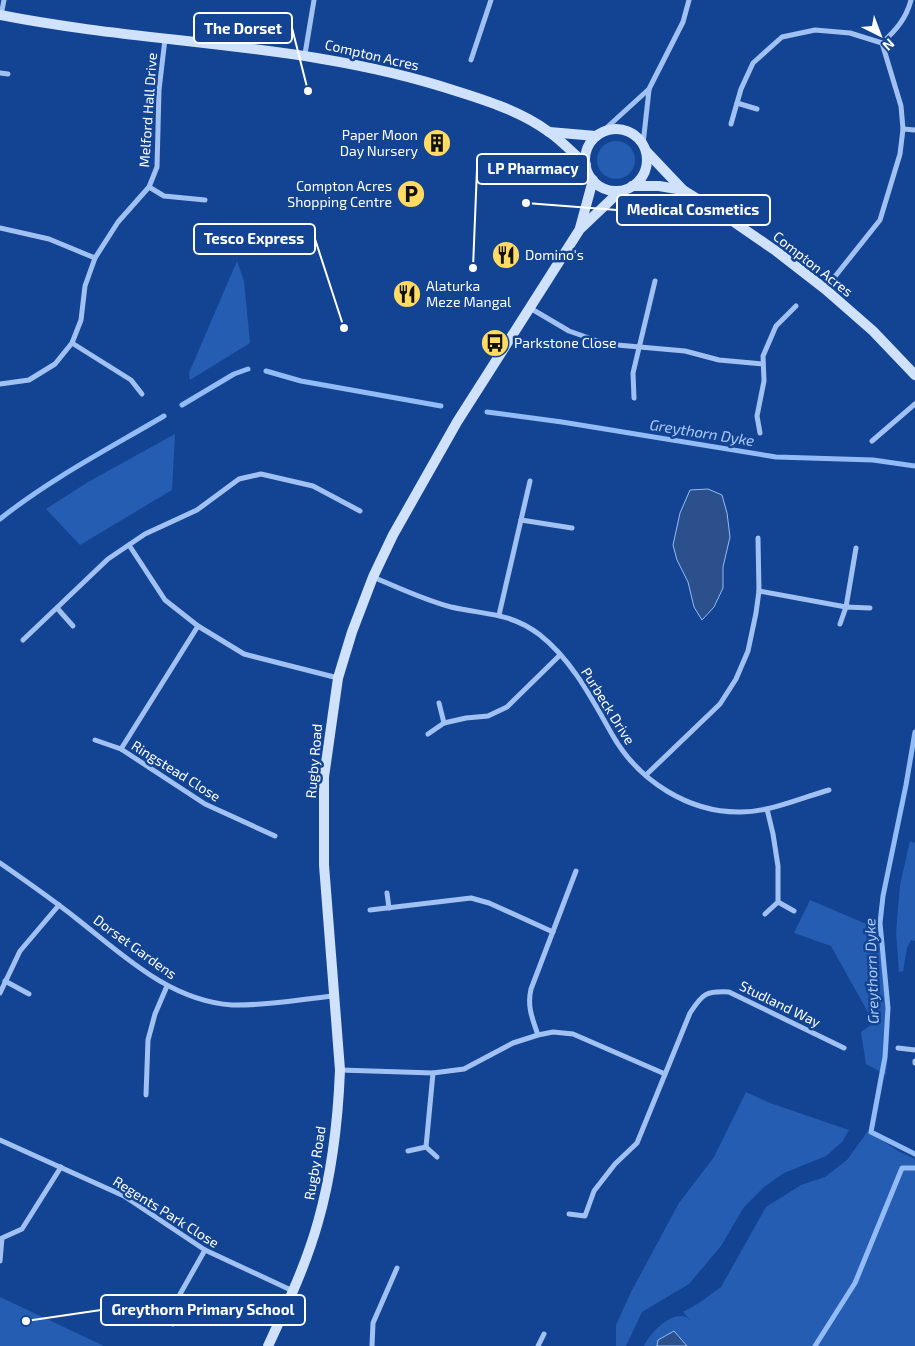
<svg xmlns="http://www.w3.org/2000/svg" width="915" height="1346" viewBox="0 0 915 1346" font-family="'Exo 2',sans-serif">
	<rect width="100%" height="100%" fill="#134493"/>
	<g fill="#255db2">
		<circle cx="616" cy="160" r="19"/>
		<path d="M 237,261 L 244,281 L 250,343 L 190,380 L 189,373 Z"/>
		<path d="M 175,434 L 172,490 L 80,545 L 46,509 L 88,482 Z"/>
		<path d="M 910,841 L 915,843 L 915,941 L 911,940 L 907,948 L 903,971 L 899,972 L 896,933 L 900,885 Z"/>
		<path d="M 810,900 L 878,929 C 877,951 886,972 888,994 C 891,1021 889,1048 886,1075 L 866,1064 L 861,1032 L 874,1023 L 831,946 L 794,933 Z"/>
		<path d="M 746,1092 L 770,1103 L 849,1130 L 842,1142 L 826,1156 L 784,1173 L 764,1187 L 744,1207 L 721,1246 L 689,1284 L 642,1312 L 626,1346 L 616,1346 L 616,1325 L 631,1292 L 679,1203 L 714,1157 Z"/>
		<path d="M 868,1131 L 898,1151 L 915,1159 L 915,1346 L 687,1346 L 674,1331 L 659,1340 L 657,1346 L 644,1346 C 649,1334 671,1311 686,1317 C 688,1318 690,1320 692,1322 L 683,1312 L 699,1303 L 721,1287 L 766,1207 L 801,1185 L 825,1177 L 847,1160 Z"/>
		<path d="M 0,1297 L 104,1346 L 0,1346 Z"/>
	</g>
	<g fill="#2c508b" stroke="#93bbf5">
		<path d="M 708,489 L 722,495 L 727,513 L 730,537 L 723,567 L 723,588 L 714,607 L 702,620 L 694,607 L 688,582 L 677,560 L 673,545 L 680,513 L 690,490 Z"/>
		<path d="M 674,1331 L 687,1346 L 657,1346 L 658,1340 Z"/>
	</g>
	<g fill="none" stroke-linecap="round" stroke-linejoin="round">
		<g stroke="#93bbf5" stroke-width="5">
			<path d="M 266,371 L 301,381 L 441,406"/>
			<path d="M 182,405 L 234,374 L 248,369"/>
			<path d="M 487,412 L 562,422 L 776,457 L 873,460 L 915,466"/>
			<path d="M 0,519 C 50,479 108,449 164,416"/>
			<path d="M 915,732 L 906,785 L 883,896 L 880,923 L 888,1008 L 885,1057 L 871,1132 L 915,1154"/>
			<path d="M 815,1346 L 855,1283 L 902,1168 L 915,1168"/>
		</g>
		<g stroke="#a1c1f2" stroke-width="5">
			<path d="M 1,15 L 4,0"/>
			<path d="M 882,43 C 896,30 906,19 911,0"/>
			<path d="M 305,54 L 314,0"/>
			<path d="M 471,60 L 491,0"/>
			<path d="M 0,73 L 8,74"/>
			<path d="M 737,103 L 757,109"/>
			<path d="M 731,124 L 741,89 L 753,63 L 782,37 L 815,30 L 850,33 L 882,43"/>
			<path d="M 903,129 L 915,130"/>
			<path d="M 603,131 L 649,89 L 683,22 L 689,0"/>
			<path d="M 643,144 L 649,90"/>
			<path d="M 149,187 L 164,196 L 205,200"/>
			<path d="M 0,228 L 49,239 L 95,258"/>
			<path d="M 825,289 L 880,220 L 900,154 L 903,129 L 901,106 L 882,43"/>
			<path d="M 530,308 L 569,331 L 606,344 L 685,351 L 719,360 L 763,364"/>
			<path d="M 72,343 L 131,380 L 142,394"/>
			<path d="M 0,384 L 29,380 L 55,364 L 72,343 L 81,320 L 85,286 L 95,258 L 118,222 L 149,187 L 157,167 L 159,90 L 165,39"/>
			<path d="M 634,398 L 633,373 L 655,281"/>
			<path d="M 760,433 L 757,416 L 764,381 L 763,356 L 776,326 L 796,306"/>
			<path d="M 872,441 L 915,404"/>
			<path d="M 521,520 L 572,528"/>
			<path d="M 129,545 L 165,600 L 198,626 L 244,654 L 338,678"/>
			<path d="M 373,577 C 399,588 424,600 451,607 C 485,615 510,612 540,635 C 573,661 593,701 613,736 C 639,781 689,813 741,812 C 770,812 801,798 829,790"/>
			<path d="M 759,591 L 846,607 L 856,548"/>
			<path d="M 57,608 L 73,626"/>
			<path d="M 499,615 L 530,481"/>
			<path d="M 840,624 L 846,607 L 870,608"/>
			<path d="M 23,640 L 108,559 L 145,534 L 197,510 L 239,479 L 261,474 L 313,486 L 360,511"/>
			<path d="M 439,703 L 444,723 L 466,718 L 488,716 L 507,707 L 560,655"/>
			<path d="M 428,734 L 444,723"/>
			<path d="M 95,740 L 121,749 L 205,804 L 275,836"/>
			<path d="M 121,749 L 198,626"/>
			<path d="M 646,775 L 720,704 L 736,679 L 748,651 L 756,613 L 759,591 L 758,538"/>
			<path d="M 0,863 C 26,881 52,899 77,919 C 123,955 170,1001 232,1005 C 266,1006 301,999 334,996"/>
			<path d="M 387,893 L 389,908"/>
			<path d="M 778,902 L 794,911"/>
			<path d="M 370,910 L 471,898 L 489,903 L 553,932"/>
			<path d="M 765,914 L 778,902 L 778,866 L 773,834 L 767,809"/>
			<path d="M 5,981 L 29,994"/>
			<path d="M 0,993 L 20,951 L 59,905"/>
			<path d="M 538,1035 C 532,1018 527,1006 531,989 L 576,871"/>
			<path d="M 898,1048 L 915,1050"/>
			<path d="M 915,1063 L 915,1061"/>
			<path d="M 340,1070 L 433,1073 L 464,1069 L 513,1043 L 538,1035 L 553,1032 L 573,1034 L 665,1074"/>
			<path d="M 146,1095 L 148,1040 L 155,1014 L 167,986"/>
			<path d="M 0,1140 L 124,1196 L 205,1250 L 293,1291"/>
			<path d="M 426,1147 L 433,1073"/>
			<path d="M 408,1151 L 426,1147 L 437,1157"/>
			<path d="M 569,1214 L 585,1216 L 594,1191 L 615,1164 L 637,1143 L 690,1013 C 703,993 706,991 729,992 L 844,1048"/>
			<path d="M 0,1261 L 2,1238 L 22,1229 L 61,1167"/>
			<path d="M 173,1324 L 175,1303 L 205,1250"/>
			<path d="M 372,1346 L 373,1323 L 397,1268"/>
			<path d="M 538,1346 L 544,1334"/>
		</g>
		<g stroke="#d0e1fc" stroke-width="10">
			<path d="M 0,15 C 151,45 308,42 456,91 C 488,101 522,112 549,132 C 562,141 574,154 586,165"/>
			<circle cx="616" cy="160" r="31"/>
			<path d="M 549,132 L 596,136"/>
			<path d="M 646,151 L 683,190 L 728,218 L 776,251 L 825,289 L 873,331 L 915,375"/>
			<path d="M 632,186 L 659,186 L 683,190"/>
			<path d="M 580,228 L 593,180"/>
			<path d="M 268,1346 C 287,1305 306,1265 318,1222 C 332,1173 338,1121 340,1070 L 324,865 L 324,777 L 338,678 L 352,632 L 373,577 L 393,535 L 457,422 L 580,229 L 620,191"/>
		</g>
	</g>
	<defs>
		<symbol id="building-disc" viewBox="-11 -11 22 22"><circle r="9.5" fill="#ffdb62" stroke="#134493"/><path d="M-4-6H4V6H1V3H-1V6H-4ZM-2.5-4.3h1.7v1.8h-1.7ZM.8-4.3h1.7v1.8H.8ZM-2.5-1h1.7V.8h-1.7ZM.8-1h1.7V.8H.8Z" fill="#111"/></symbol>
		<symbol id="parking-disc" viewBox="-11 -11 22 22"><circle r="9.5" fill="#ffdb62" stroke="#134493"/><path d="M-3.5-5.5H1a3.5 3.5 0 0 1 0 7H-1V5.5H-3.5ZM-1-3.4V-.6H.8a1.4 1.4 0 0 0 0-2.8Z" fill="#111"/></symbol>
		<symbol id="restaurant-disc" viewBox="-11 -11 22 22"><circle r="9.5" fill="#ffdb62" stroke="#134493"/><path d="M-5-6h1v4h1v-4h1v4h1v-4h1v5L-1.5 .5V6h-2V.5L-5-1ZM5-6V6H3V1.5H1.5Q1.5-4 5-6Z" fill="#111"/></symbol>
		<symbol id="bus-disc" viewBox="-11 -11 22 22"><circle r="9.5" fill="#ffdb62" stroke="#134493"/><path d="M-5-6H5V4H4V6H2V4H-2V6H-4V4H-5ZM-3.5-4V0h7V-4ZM-3.5 1.2v1.5H-2V1.2ZM2 1.2v1.5H3.5V1.2Z" fill="#111"/></symbol>
	</defs>
	<g fill-rule="evenodd">
		<use href="#building-disc" x="421" y="127" width="32" height="32"/>
		<use href="#parking-disc" x="395" y="178" width="32" height="32"/>
		<use href="#restaurant-disc" x="490" y="239" width="32" height="32"/>
		<use href="#restaurant-disc" x="391" y="278" width="32" height="32"/>
		<use href="#bus-disc" x="479" y="327" width="32" height="32"/>
	</g>
	<g text-anchor="middle" stroke-width="5" stroke-linejoin="round" paint-order="stroke">
		<g font-size="14" fill="#fff" stroke="#134493">
			<text transform="translate(372 55) rotate(13)" y="5">Compton Acres</text>
			<text transform="translate(148 110) rotate(-86)" y="5">Melford Hall Drive</text>
			<text transform="translate(813 264) rotate(38)" y="5">Compton Acres</text>
			<text transform="translate(608 706) rotate(58)" y="5">Purbeck Drive</text>
			<text transform="translate(314 761) rotate(-85)" y="5">Rugby Road</text>
			<text transform="translate(176 771) rotate(32)" y="5">Ringstead Close</text>
			<text transform="translate(135 947) rotate(36)" y="5">Dorset Gardens</text>
			<text transform="translate(780 1004) rotate(26)" y="5">Studland Way</text>
			<text transform="translate(315 1163) rotate(-81)" y="5">Rugby Road</text>
			<text transform="translate(166 1212) rotate(32)" y="5">Regents Park Close</text>
		</g>
		<g font-size="14" fill="#fff" stroke="#134493" text-anchor="start">
			<text x="418" y="140" text-anchor="end">Paper Moon<tspan x="418" dy="16">Day Nursery</tspan></text>
			<text x="392" y="191" text-anchor="end">Compton Acres<tspan x="392" dy="16">Shopping Centre</tspan></text>
			<text x="525" y="260">Domino's</text>
			<text x="426" y="291">Alaturka<tspan x="426" dy="16">Meze Mangal</tspan></text>
			<text x="514" y="348">Parkstone Close</text>
		</g>
		<g font-size="15" font-style="italic" fill="#adcbf9" stroke="#134493">
			<text transform="translate(702 433) rotate(9)" y="5">Greythorn Dyke</text>
			<text transform="translate(872 971) rotate(-92)" y="5">Greythorn Dyke</text>
		</g>
	</g>
	<path fill="none" stroke="#fff" stroke-width="2" d="M308 91L292 28M473 268L477 169M526 203L617 210M344 328L315 239M26 1321L101 1310"/>
	<g fill="#fff" stroke="#134493" stroke-width="2">
		<circle cx="308" cy="91" r="5"/>
		<circle cx="473" cy="268" r="5"/>
		<circle cx="526" cy="203" r="5"/>
		<circle cx="344" cy="328" r="5"/>
		<circle cx="26" cy="1321" r="5"/>
	</g>
	<g fill="#134493" stroke="#fff" stroke-width="2">
		<rect x="194" y="13" width="98" height="30" rx="5"/>
		<rect x="477" y="154" width="111" height="30" rx="5"/>
		<rect x="617" y="195" width="153" height="30" rx="5"/>
		<rect x="194" y="224" width="121" height="30" rx="5"/>
		<rect x="101" y="1295" width="204" height="30" rx="5"/>
	</g>
	<g font-size="15" text-anchor="middle" font-weight="bold" fill="#fff">
		<text x="243" y="34">The Dorset</text>
		<text x="533" y="174">LP Pharmacy</text>
		<text x="693" y="215">Medical Cosmetics</text>
		<text x="254" y="244">Tesco Express</text>
		<text x="203" y="1315">Greythorn Primary School</text>
	</g>
	<g transform="translate(880 35) rotate(138)" stroke="#134493" stroke-width="4" paint-order="stroke">
	<path d="M0-4L9 19L0 12L-9 19Z" fill="#ffffff"/>
	<text y="-8" font-size="14" font-weight="bold" text-anchor="middle" fill="#ffffff">N</text>
	</g>
</svg>
